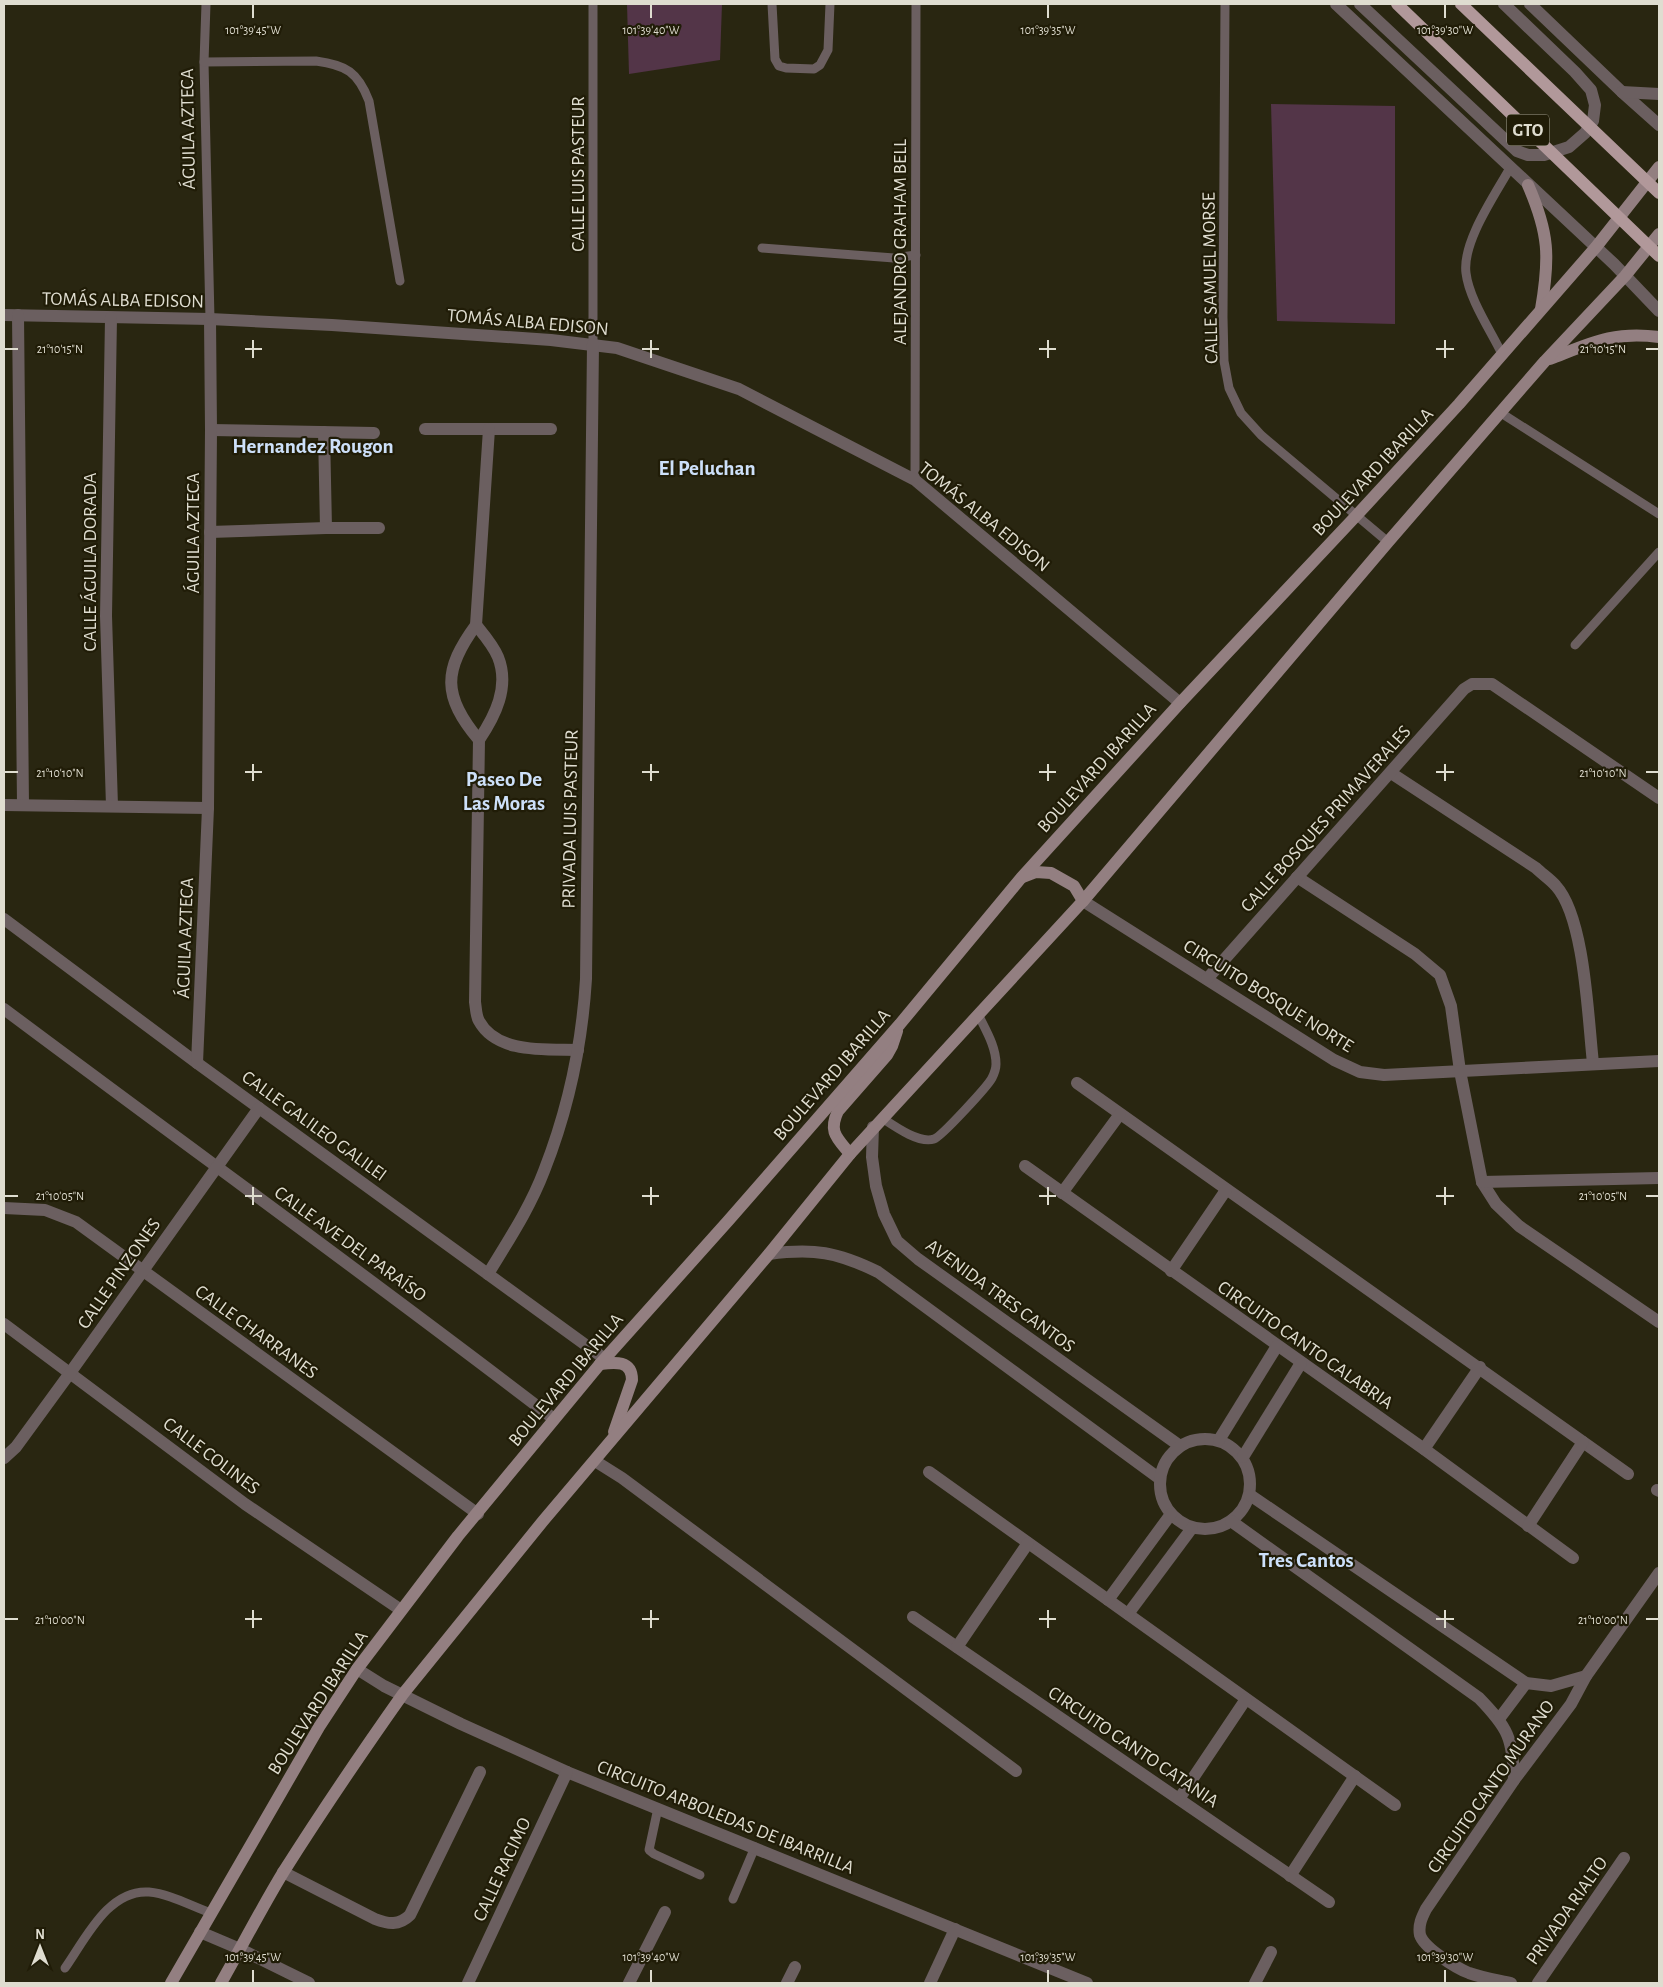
<svg xmlns="http://www.w3.org/2000/svg" width="1663" height="1987" viewBox="0 0 1663 1987" font-family="'Alegreya Sans',sans-serif">
	<rect width="100%" height="100%" fill="#292611"/>
	<g fill="#533548">
		<path d="M 627,4 L 722,4 L 720,60 L 629,74 Z"/>
		<path d="M 1271,104 L 1395,106 L 1395,324 L 1277,321 Z"/>
	</g>
	<g fill="none" stroke-linecap="round" stroke-linejoin="round">
		<g stroke="#6b5f60" stroke-width="9">
			<path d="M 206,4 L 204,62 L 210,319"/>
			<path d="M 593,4 L 593,344"/>
			<path d="M 772,4 L 775,59 L 779,66 L 786,68 L 814,69 L 820,65 L 828,50 L 830,4"/>
			<path d="M 1225,4 L 1223,317 L 1224,361 L 1229,388 L 1241,413 L 1261,435 L 1388,542"/>
			<path d="M 204,62 L 316,61 C 346,65 358,72 369,101 L 400,281"/>
			<path d="M 762,248 L 894,258 L 916,255"/>
			<path d="M 1502,354 C 1491,331 1469,299 1466,273 C 1462,242 1495,195 1510,168"/>
			<path d="M 1501,413 L 1659,514"/>
			<path d="M 915,480 L 916,4"/>
			<path d="M 1575,645 L 1659,552"/>
			<path d="M 882,1118 C 894,1126 919,1144 934,1139 C 941,1137 988,1086 992,1078 C 994,1074 996,1068 996,1064 C 996,1046 985,1029 978,1014"/>
			<path d="M 658,1808 L 649,1850 L 654,1854 L 700,1875"/>
			<path d="M 733,1899 L 755,1847"/>
			<path d="M 65,1968 C 85,1940 108,1889 149,1892 C 170,1894 191,1906 211,1913"/>
		</g>
		<g stroke="#6b5f60" stroke-width="12">
			<path d="M 4,315 L 210,319 L 332,325 L 551,340 L 617,348 L 739,389 L 915,480 L 1180,703"/>
			<path d="M 18,315 L 23,805"/>
			<path d="M 111,318 L 106,616 L 112,806"/>
			<path d="M 425,429 L 551,429"/>
			<path d="M 211,430 L 374,433"/>
			<path d="M 324,432 L 326,528"/>
			<path d="M 210,532 L 326,528 L 379,528"/>
			<path d="M 476,625 C 484,635 493,645 498,657 C 510,687 495,716 479,740 L 475,1002 C 476,1008 476,1016 479,1021 C 497,1054 546,1049 578,1050"/>
			<path d="M 479,740 C 442,696 443,670 476,625 L 489,429"/>
			<path d="M 1391,773 L 1536,868 C 1542,874 1550,879 1556,886 C 1585,918 1588,1020 1593,1063"/>
			<path d="M 4,805 L 208,808"/>
			<path d="M 1297,877 L 1415,954 L 1440,975 L 1451,1006 L 1460,1071 L 1482,1182 L 1496,1204 L 1519,1226 L 1659,1322"/>
			<path d="M 1083,901 L 1334,1060 L 1360,1072 L 1384,1075 L 1659,1061"/>
			<path d="M 4,919 L 197,1063 L 605,1359"/>
			<path d="M 1207,979 L 1464,689 L 1472,684 L 1492,684 L 1659,798"/>
			<path d="M 4,1009 C 187,1146 373,1280 554,1419"/>
			<path d="M 197,1063 L 208,808 L 211,430 L 210,319"/>
			<path d="M 1077,1083 L 1628,1474"/>
			<path d="M 873,1127 L 872,1157 L 876,1186 L 884,1214 L 897,1241 L 918,1259 L 1180,1446"/>
			<path d="M 1025,1166 L 1424,1449 L 1573,1558"/>
			<path d="M 1482,1182 L 1659,1178"/>
			<path d="M 1062,1193 L 1120,1114"/>
			<path d="M 4,1208 L 45,1210 L 76,1222 L 478,1514"/>
			<path d="M 769,1254 C 814,1248 837,1252 878,1272 L 1160,1479"/>
			<path d="M 1171,1271 L 1226,1190"/>
			<path d="M 488,1274 C 508,1241 530,1208 544,1171 C 568,1110 582,1044 586,979 L 593,344"/>
			<path d="M 4,1324 L 245,1504 L 401,1610"/>
			<circle cx="1205" cy="1484" r="45"/>
			<path d="M 1219,1440 L 1277,1346"/>
			<path d="M 1424,1449 L 1480,1367"/>
			<path d="M 1243,1457 L 1301,1363"/>
			<path d="M 4,1458 L 16,1447 L 70,1373 L 259,1108"/>
			<path d="M 595,1461 L 622,1478 L 1016,1771"/>
			<path d="M 929,1472 L 1395,1805"/>
			<path d="M 1657,1490 L 1659,1491"/>
			<path d="M 1250,1495 L 1526,1683 L 1551,1686 L 1586,1676"/>
			<path d="M 1231,1521 L 1479,1698 C 1508,1728 1513,1738 1514,1780"/>
			<path d="M 1528,1526 L 1583,1442"/>
			<path d="M 1108,1600 L 1171,1514"/>
			<path d="M 1128,1614 L 1192,1528"/>
			<path d="M 913,1617 L 1329,1902"/>
			<path d="M 957,1647 L 1028,1543"/>
			<path d="M 357,1669 L 384,1686 L 461,1724 L 567,1772 L 1087,1983"/>
			<path d="M 1499,1719 L 1526,1683"/>
			<path d="M 1179,1799 L 1246,1699"/>
			<path d="M 283,1872 L 375,1919 C 388,1924 399,1926 410,1915 L 480,1772"/>
			<path d="M 1290,1876 L 1355,1776"/>
			<path d="M 200,1932 L 240,1949 L 309,1983"/>
			<path d="M 468,1983 L 567,1772"/>
			<path d="M 629,1983 L 665,1912"/>
			<path d="M 787,1983 L 795,1967"/>
			<path d="M 930,1983 L 955,1929"/>
			<path d="M 1255,1983 L 1271,1952"/>
			<path d="M 1511,1983 C 1497,1980 1483,1978 1469,1973 C 1456,1968 1424,1948 1420,1935 C 1418,1925 1422,1917 1426,1909 L 1514,1780 L 1571,1704 L 1586,1676 L 1659,1573"/>
			<path d="M 1538,1983 L 1624,1858"/>
		</g>
		<g stroke="#6b5f60" stroke-width="12">
			<path d="M 1336,4 L 1614,264 L 1659,311"/>
			<path d="M 1360,4 L 1517,151 L 1528,155 L 1544,155 L 1569,147 L 1585,133 L 1593,121 L 1595,105 L 1591,90 L 1575,72 L 1504,4"/>
			<path d="M 1530,4 L 1622,92 L 1659,125"/>
			<path d="M 1622,92 L 1659,94"/>
		</g>
		<g stroke="#937f81" stroke-width="12">
			<path d="M 1528,185 C 1549,233 1550,257 1541,309"/>
			<path d="M 1550,359 C 1591,343 1613,331 1659,337"/>
			<path d="M 1023,877 L 1036,872 L 1051,873 L 1074,886 L 1083,901"/>
			<path d="M 850,1154 C 837,1138 828,1132 838,1111 L 887,1055 L 892,1046 L 897,1031"/>
			<path d="M 600,1364 C 615,1362 632,1360 632,1380 L 614,1432"/>
			<path d="M 171,1983 L 319,1727 L 357,1669 L 458,1536 L 600,1364 L 728,1221 L 900,1024 L 1021,878 L 1180,703 L 1356,516 L 1459,404 L 1596,247 L 1659,167"/>
			<path d="M 221,1983 C 242,1946 262,1907 284,1871 C 322,1811 362,1752 403,1694 L 543,1521 L 769,1254 L 850,1154 L 1083,901 L 1388,542 L 1545,361 L 1625,276 L 1659,234"/>
		</g>
		<g stroke="#b1989a" stroke-width="12">
			<path d="M 1397,4 L 1659,256"/>
			<path d="M 1461,4 L 1659,193"/>
		</g>
	</g>
	<path fill="none" stroke="#dfddd0" stroke-width="2" d="M 253,5 L 253,18M 651,5 L 651,18M 1048,5 L 1048,18M 1445,5 L 1445,18M 253,340 L 253,358M 651,340 L 651,358M 1048,340 L 1048,358M 1445,340 L 1445,358M 5,349 L 18,349M 245,349 L 262,349M 642,349 L 659,349M 1039,349 L 1056,349M 1436,349 L 1454,349M 1646,349 L 1658,349M 253,764 L 253,781M 651,764 L 651,781M 1048,764 L 1048,781M 1445,764 L 1445,781M 5,772 L 18,772M 245,772 L 262,772M 642,772 L 659,772M 1039,772 L 1056,772M 1436,772 L 1454,772M 1646,772 L 1658,772M 253,1187 L 253,1205M 651,1187 L 651,1205M 1048,1187 L 1048,1205M 1445,1187 L 1445,1205M 5,1196 L 18,1196M 245,1196 L 262,1196M 642,1196 L 659,1196M 1039,1196 L 1056,1196M 1436,1196 L 1454,1196M 1646,1196 L 1658,1196M 253,1610 L 253,1628M 651,1610 L 651,1628M 1048,1610 L 1048,1628M 1445,1610 L 1445,1628M 5,1619 L 18,1619M 245,1619 L 262,1619M 642,1619 L 659,1619M 1039,1619 L 1056,1619M 1436,1619 L 1454,1619M 1646,1619 L 1658,1619M 253,1970 L 253,1982M 651,1970 L 651,1982M 1048,1970 L 1048,1982M 1445,1970 L 1445,1982"/>
	<g text-anchor="middle" stroke-width="4.5" stroke-linejoin="round" paint-order="stroke">
		<rect fill="#201c07" stroke="#a6a394" stroke-width="1" x="1507" y="114.5" width="42" height="31" rx="4"/>
		<g font-size="18" font-weight="bold" fill="#dfddd0">
			<text x="1528" y="136">GTO</text>
		</g>
		<g font-size="19" fill="#dfddd0" stroke="#201c07">
			<text transform="translate(187 129) rotate(-91)" y="7">ÁGUILA AZTECA</text>
			<text transform="translate(577 174) rotate(-90)" y="7">CALLE LUIS PASTEUR</text>
			<text transform="translate(899 242) rotate(-90)" y="7">ALEJANDRO GRAHAM BELL</text>
			<text transform="translate(1209 278) rotate(-91)" y="7">CALLE SAMUEL MORSE</text>
			<text transform="translate(123 299) rotate(1)" y="7">TOMÁS ALBA EDISON</text>
			<text transform="translate(528 321) rotate(5)" y="7">TOMÁS ALBA EDISON</text>
			<text transform="translate(1372 471) rotate(-47)" y="7">BOULEVARD IBARILLA</text>
			<text transform="translate(985 516) rotate(39)" y="7">TOMÁS ALBA EDISON</text>
			<text transform="translate(192 533) rotate(-90)" y="7">ÁGUILA AZTECA</text>
			<text transform="translate(89 562) rotate(-90)" y="7">CALLE ÁGUILA DORADA</text>
			<text transform="translate(1096 767) rotate(-48)" y="7">BOULEVARD IBARILLA</text>
			<text transform="translate(1325 818) rotate(-48)" y="7">CALLE BOSQUES PRIMAVERALES</text>
			<text transform="translate(569 819) rotate(-89)" y="7">PRIVADA LUIS PASTEUR</text>
			<text transform="translate(184 938) rotate(-88)" y="7">ÁGUILA AZTECA</text>
			<text transform="translate(1269 995) rotate(32)" y="7">CIRCUITO BOSQUE NORTE</text>
			<text transform="translate(831 1074) rotate(-49)" y="7">BOULEVARD IBARILLA</text>
			<text transform="translate(315 1125) rotate(36)" y="7">CALLE GALILEO GALILEI</text>
			<text transform="translate(351 1243) rotate(36)" y="7">CALLE AVE DEL PARAÍSO</text>
			<text transform="translate(118 1273) rotate(-55)" y="7">CALLE PINZONES</text>
			<text transform="translate(1001 1295) rotate(36)" y="7">AVENIDA TRES CANTOS</text>
			<text transform="translate(257 1331) rotate(36)" y="7">CALLE CHARRANES</text>
			<text transform="translate(1306 1344) rotate(35)" y="7">CIRCUITO CANTO CALABRIA</text>
			<text transform="translate(565 1379) rotate(-50)" y="7">BOULEVARD IBARILLA</text>
			<text transform="translate(212 1455) rotate(37)" y="7">CALLE COLINES</text>
			<text transform="translate(317 1702) rotate(-57)" y="7">BOULEVARD IBARILLA</text>
			<text transform="translate(1134 1746) rotate(34)" y="7">CIRCUITO CANTO CATANIA</text>
			<text transform="translate(1490 1786) rotate(-55)" y="7">CIRCUITO CANTO MURANO</text>
			<text transform="translate(726 1816) rotate(22)" y="7">CIRCUITO ARBOLEDAS DE IBARRILLA</text>
			<text transform="translate(501 1869) rotate(-65)" y="7">CALLE RACIMO</text>
			<text transform="translate(1566 1910) rotate(-55)" y="7">PRIVADA RIALTO</text>
		</g>
		<g font-size="21" font-weight="bold" fill="#cde0f9" stroke="#201c07">
			<text x="313" y="453">Hernandez Rougon</text>
			<text x="707" y="475">El Peluchan</text>
			<text x="504" y="786">Paseo De<tspan x="504" dy="24">Las Moras</tspan></text>
			<text x="1306" y="1567">Tres Cantos</text>
		</g>
	</g>
	<g font-size="12" text-anchor="middle" fill="#dfddd0" stroke="#201c07" stroke-width="4.5" stroke-linejoin="round" paint-order="stroke">
		<text x="253" y="34">101°39'45"W</text>
		<text x="651" y="34">101°39'40"W</text>
		<text x="1048" y="34">101°39'35"W</text>
		<text x="1445" y="34">101°39'30"W</text>
		<text x="60" y="353">21°10'15"N</text>
		<text x="1603" y="353">21°10'15"N</text>
		<text x="60" y="777">21°10'10"N</text>
		<text x="1603" y="777">21°10'10"N</text>
		<text x="60" y="1200">21°10'05"N</text>
		<text x="1603" y="1200">21°10'05"N</text>
		<text x="60" y="1624">21°10'00"N</text>
		<text x="1603" y="1624">21°10'00"N</text>
		<text x="253" y="1961">101°39'45"W</text>
		<text x="651" y="1961">101°39'40"W</text>
		<text x="1048" y="1961">101°39'35"W</text>
		<text x="1445" y="1961">101°39'30"W</text>
	</g>
	<rect width="1663" height="1987" fill="none" stroke="#dfddd0" stroke-width="10"/>
	<g transform="translate(40 1947)" stroke="#201c07" stroke-width="4" paint-order="stroke">
	<path d="M0-4L9 19L0 12L-9 19Z" fill="#dfddd0"/>
	<text y="-8" font-size="14" font-weight="bold" text-anchor="middle" fill="#dfddd0">N</text>
	</g>
</svg>
